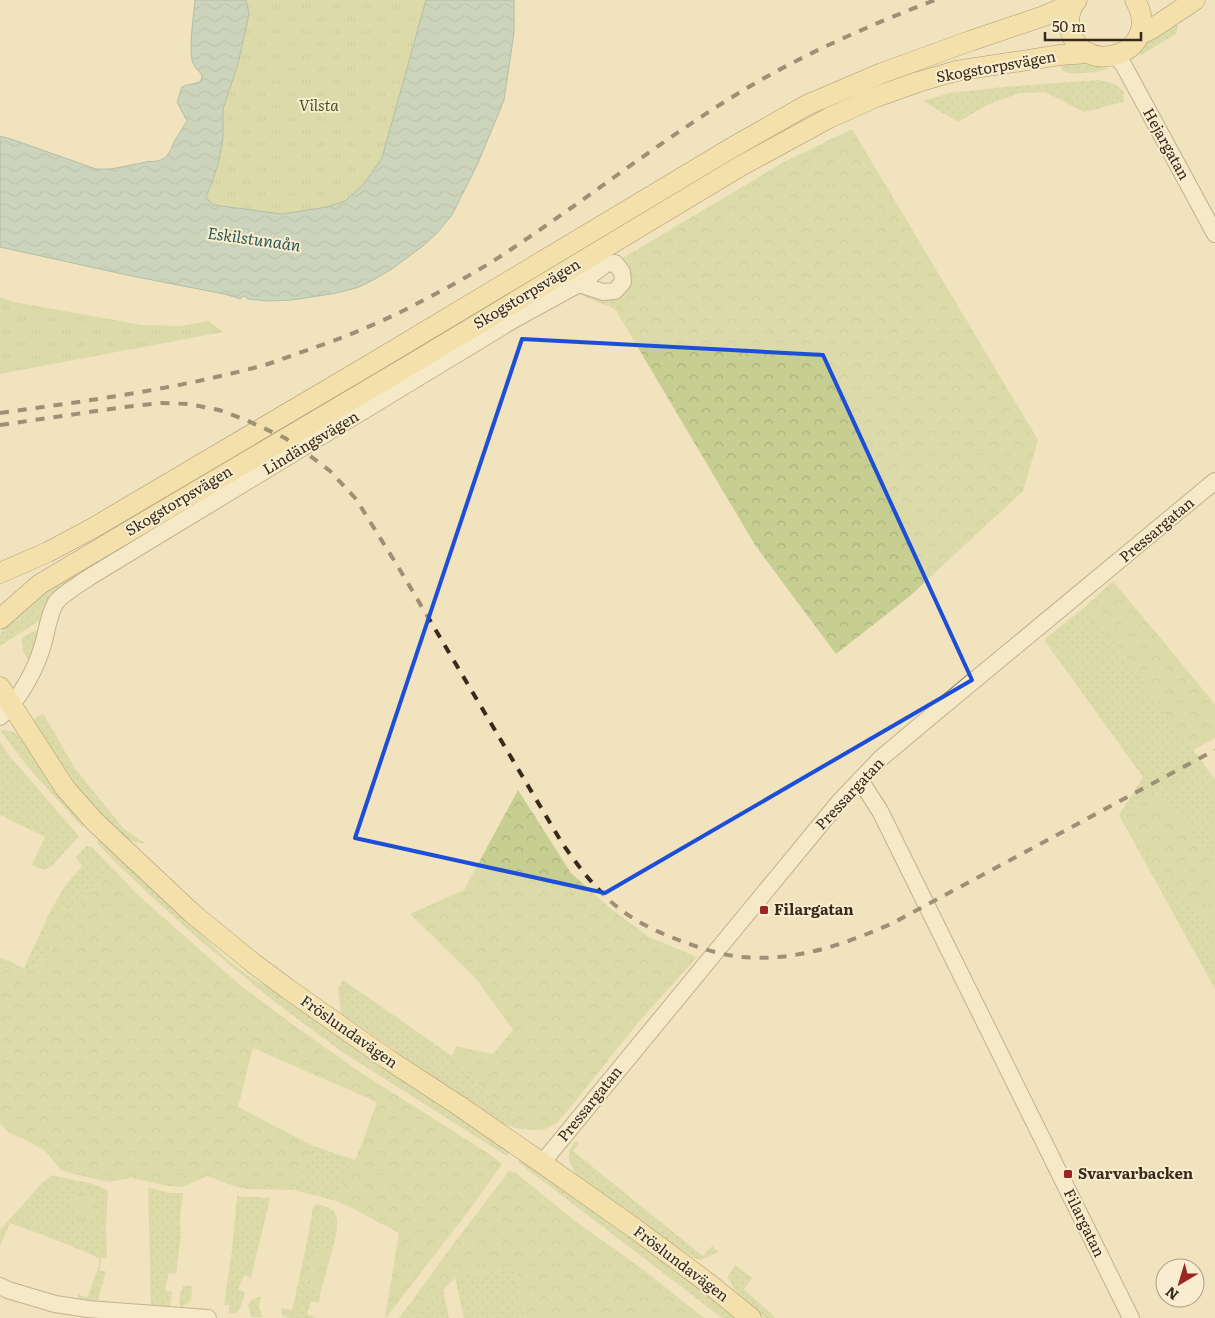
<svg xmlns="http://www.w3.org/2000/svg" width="1215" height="1318" viewBox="0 0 1215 1318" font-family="Literata,serif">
	<defs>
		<pattern id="grass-dots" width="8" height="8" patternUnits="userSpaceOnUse" patternTransform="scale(1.25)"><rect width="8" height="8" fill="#c6cf91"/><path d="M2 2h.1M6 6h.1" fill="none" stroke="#abb27c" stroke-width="1.8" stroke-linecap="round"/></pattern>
		<pattern id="forest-crowns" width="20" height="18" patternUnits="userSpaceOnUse" patternTransform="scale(1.25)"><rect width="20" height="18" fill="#c6cf91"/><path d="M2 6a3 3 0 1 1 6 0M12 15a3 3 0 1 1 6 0" fill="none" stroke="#abb27c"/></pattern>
		<pattern id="park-tufts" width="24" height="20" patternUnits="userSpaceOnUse" patternTransform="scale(1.25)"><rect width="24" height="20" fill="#c6cf91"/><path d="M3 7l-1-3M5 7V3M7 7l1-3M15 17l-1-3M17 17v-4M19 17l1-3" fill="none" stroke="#abb27c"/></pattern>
		<pattern id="water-waves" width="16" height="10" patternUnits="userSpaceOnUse" patternTransform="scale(1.25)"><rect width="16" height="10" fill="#a2c2ba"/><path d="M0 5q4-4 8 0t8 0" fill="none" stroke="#859e96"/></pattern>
	</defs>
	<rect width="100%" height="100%" fill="#f1e3be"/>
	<g fill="url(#grass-dots)">
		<path d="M 1175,22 L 1178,26 L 1176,34 L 1141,55 L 1139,54 C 1145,39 1162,31 1175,22 Z"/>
		<path d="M 1059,59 L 1099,64 L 1108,69 C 1102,72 1068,76 1063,71 C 1060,68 1060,63 1059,59 Z"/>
		<path d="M 1099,80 L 1115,84 L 1123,91 L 1124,102 L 1084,112 L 1045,92 L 1020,93 L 989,104 L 958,122 L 923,101 L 950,93 L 1003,87 Z"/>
		<path d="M 578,294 L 613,298 L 621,294 L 615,309 Z"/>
		<path d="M 127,543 L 75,576 L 49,597 L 45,606 L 42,619 L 0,646 L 0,635 L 2,631 L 11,616 L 26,601 Z"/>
		<path d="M 1086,606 L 1215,779 L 1215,857 L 1153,792 L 1170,887 L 1215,925 L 1215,989 L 1119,815 L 1143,777 L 1044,640 Z"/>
		<path d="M 39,629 L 35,647 L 29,659 C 22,653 22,648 22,638 L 26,635 Z"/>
		<path d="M 43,713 L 74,767 L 124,829 L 146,844 L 127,840 L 105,819 L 80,790 L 63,766 L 33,720 Z"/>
		<path d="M 0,730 L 4,730 L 16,733 L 83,822 L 84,825 L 82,827 L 27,766 Z"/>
		<path d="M 0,742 L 12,759 L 79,836 L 53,865 L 44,870 L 32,865 L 45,837 L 0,815 Z"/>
		<path d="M 98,840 L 102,841 C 130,867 158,893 186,919 C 212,944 241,978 275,989 L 511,1151 L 508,1155 L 505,1155 L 342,1052 L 276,1003 L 203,943 L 155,900 L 115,862 L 97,843 Z"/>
		<path d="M 86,846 L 92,847 L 111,867 L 108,874 L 87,896 L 81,906 L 67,910 L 47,936 L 52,949 L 46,961 L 25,970 L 10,966 L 0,972 L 0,957 L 24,968 L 51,910 L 65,886 L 82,866 L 76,857 Z"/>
		<path d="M 343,980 L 452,1056 L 520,1129 L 499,1123 L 341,1013 L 338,988 Z"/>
		<path d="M 575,1141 L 579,1143 L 573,1151 L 703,1256 L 712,1246 L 719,1252 L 700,1260 L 692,1257 L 614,1203 L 575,1173 L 569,1160 L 569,1151 Z"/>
		<path d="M 313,1146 L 355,1160 L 336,1201 L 294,1190 Z"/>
		<path d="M 521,1158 L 652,1251 L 739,1318 L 722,1318 L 518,1162 Z"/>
		<path d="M 52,1175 C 71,1181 91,1180 108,1191 L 106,1226 L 107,1258 L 101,1258 L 100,1271 L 106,1271 L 97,1303 L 81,1301 L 78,1297 L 78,1294 L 87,1298 L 99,1266 L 99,1258 L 64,1243 L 10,1223 L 0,1246 L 0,1230 L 43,1182 Z"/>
		<path d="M 148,1187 L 169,1193 L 183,1193 L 180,1218 L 181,1235 L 176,1274 L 169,1273 L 165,1290 L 172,1292 L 170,1309 L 151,1308 Z"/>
		<path d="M 237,1196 L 270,1198 L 251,1278 L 244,1275 L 238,1289 L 245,1293 L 240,1308 L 237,1313 L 229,1313 L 229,1305 L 224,1305 L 232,1250 Z"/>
		<path d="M 317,1204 C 322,1206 329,1207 332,1210 C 343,1219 334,1241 332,1252 L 316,1248 L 306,1285 L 321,1290 L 319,1303 L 311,1301 L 307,1314 L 315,1317 L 315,1318 L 290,1318 L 283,1316 L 281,1308 L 292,1310 L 305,1252 L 313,1208 Z"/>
		<path d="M 735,1265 L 752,1278 L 744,1289 L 776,1318 L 765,1318 L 734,1289 L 728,1277 Z"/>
		<path d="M 514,1268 L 525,1318 L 464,1318 L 455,1278 Z"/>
		<path d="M 183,1286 L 192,1286 L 191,1301 L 183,1306 L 185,1312 C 176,1306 180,1295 183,1286 Z"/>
		<path d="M 443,1290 L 449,1318 L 399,1318 L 411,1302 L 420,1311 Z"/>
		<path d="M 261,1296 L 259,1307 L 263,1317 L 251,1317 L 248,1305 L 251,1300 Z"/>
	</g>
	<g fill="url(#forest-crowns)">
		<path d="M 852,129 L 1038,440 L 1023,491 L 910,596 L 836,654 L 755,545 L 615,309 L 621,294 L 629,285 L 631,271 L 621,259 L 784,162 Z"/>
		<path d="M 1113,581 L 1215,704 L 1215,738 L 1193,750 L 1086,606 Z"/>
		<path d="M 518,790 L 571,873 L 611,909 L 649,937 L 697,957 L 637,1024 L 574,1103 L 557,1123 L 543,1130 L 520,1129 L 452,1056 L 456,1046 L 493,1054 L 513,1030 L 477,980 L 410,914 L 464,890 Z"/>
		<path d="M 1153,792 L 1215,857 L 1215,925 L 1170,887 L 1119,815 Z"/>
		<path d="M 111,867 L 138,895 L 240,985 L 296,1027 L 366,1076 L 488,1153 L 502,1164 L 470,1209 L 386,1318 L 385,1318 L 399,1233 L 350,1207 L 336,1201 L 361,1146 L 377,1102 L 253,1048 L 238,1107 L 313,1146 L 294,1190 L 245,1189 L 228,1184 L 208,1176 L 181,1187 L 168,1186 L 131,1178 L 109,1182 L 74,1174 L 61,1170 L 45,1151 L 26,1140 L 9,1133 L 0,1123 L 0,972 L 10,966 L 25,970 L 46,961 L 52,949 C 51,945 48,941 48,937 C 45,917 66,910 81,906 L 87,896 L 108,874 Z"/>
		<path d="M 509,1171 L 516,1173 L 575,1221 L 645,1271 L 704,1318 L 525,1318 L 514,1268 L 455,1278 L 436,1298 L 420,1311 L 411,1302 L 445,1255 Z"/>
	</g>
	<g fill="url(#park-tufts)">
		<path d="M 233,0 L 476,0 L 405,181 L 258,260 L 183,178 Z"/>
		<path d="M 0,297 L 14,302 L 142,325 L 181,326 L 209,321 L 223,332 L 0,374 Z"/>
		<path d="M 80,1191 L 90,1194 L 97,1201 L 95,1222 L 78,1222 L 76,1212 L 69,1201 Z"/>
		<path d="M 316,1248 L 332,1252 L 321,1290 L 306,1285 Z"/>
	</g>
	<path fill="url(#water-waves)" stroke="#689088" d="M 195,0 L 246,0 L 249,14 L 238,64 L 223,109 L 223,138 L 218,165 L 206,198 L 214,205 L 282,214 L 327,207 L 345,201 L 364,184 L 382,158 L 426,0 L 514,0 L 514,33 L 504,100 L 478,163 L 452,215 L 437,233 L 424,245 L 392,269 L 375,279 L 359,287 L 337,293 L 292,300 L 268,301 L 248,299 L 244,296 L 241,297 L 241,299 L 224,294 L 127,275 L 0,247 L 0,136 L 14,140 L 96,169 L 111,169 L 142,163 C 149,160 156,163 163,159 C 169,156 171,148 174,142 C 178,135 183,128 187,121 L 177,102 L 182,87 C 189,83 194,85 201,81 L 202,75 C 199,71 195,68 193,63 C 188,52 194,13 195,0 Z"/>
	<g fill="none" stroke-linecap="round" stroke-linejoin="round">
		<defs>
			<g id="minor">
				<path d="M 1116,56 L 1124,66 L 1215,234"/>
				<path d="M 0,717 C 20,699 37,668 44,641 C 47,629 49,615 55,604 C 59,596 80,584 88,578 L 515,319 L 579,284 L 606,264 L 615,263 L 622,272 L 623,282 L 615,291 L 603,292 L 579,284"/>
				<path d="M 860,780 L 880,811 L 1131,1318"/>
				<path d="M 542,1163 L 839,802 L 880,759 L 936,712 L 1215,481"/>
				<path d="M 0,1286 L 8,1290 L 55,1304 L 88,1309 L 208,1318"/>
			</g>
			<g id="major">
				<path d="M 1077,0 C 1070,8 1068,19 1070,29 C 1081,80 1166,54 1135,0"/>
				<path d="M 1139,35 L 1153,28 L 1195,0"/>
				<path d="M 0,573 L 48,552 L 93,528 L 376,361 L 733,147 L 807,105 L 882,73 L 970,41 L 1044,16 L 1074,3"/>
				<path d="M 0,619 L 40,584 L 415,362 L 739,167 L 829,118 L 876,97 L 918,82 L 956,71 L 1060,55 L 1089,53"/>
				<path d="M 0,687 L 65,788 L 95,822 L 192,913 L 253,963 L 288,989 L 386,1058 L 458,1105 L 542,1163 L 634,1228 L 708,1283 L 751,1318"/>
			</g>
		</defs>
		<use href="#minor" stroke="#8a7356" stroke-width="18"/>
		<use href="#major" stroke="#57412a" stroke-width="21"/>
		<use href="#minor" stroke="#fbf0d2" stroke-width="16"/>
		<use href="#major" stroke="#f7db92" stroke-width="20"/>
		<g stroke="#382a1b" stroke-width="4" stroke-dasharray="9 9" stroke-linecap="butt">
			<path d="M 0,413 C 87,401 176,389 261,366 C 273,363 284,358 296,354 C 338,340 381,323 420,302 C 451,286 482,269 510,250 C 590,197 665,137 747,88 C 806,53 870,25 935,0"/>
			<path d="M 0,425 L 124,407 L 161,403 L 189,404 L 219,410 L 246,420 L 285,438 L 301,449 L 330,471 L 356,499 L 400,570 L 562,843 C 576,863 590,882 608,899 C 627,917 652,930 676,939 C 697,947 720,955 742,957 C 795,962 846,944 893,923 L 1215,750"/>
		</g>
	</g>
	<path d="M0 0H1215V1318H0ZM 522,339 L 823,355 L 972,680 L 605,893 L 355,838 Z" fill="#f1e3be" fill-opacity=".55" fill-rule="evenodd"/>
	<path fill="none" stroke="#1d4ed8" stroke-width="4" stroke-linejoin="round" d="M 522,339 L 823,355 L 972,680 L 605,893 L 355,838 Z"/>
	<g fill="#9d2521" stroke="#f8edce" stroke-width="2">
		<rect x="759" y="905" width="10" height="10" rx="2.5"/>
		<rect x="1063" y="1169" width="10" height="10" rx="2.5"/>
	</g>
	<g text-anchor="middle" stroke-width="4" stroke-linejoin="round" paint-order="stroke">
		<g font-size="15" fill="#382a1b" stroke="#f8edce">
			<text transform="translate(996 67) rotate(-10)" y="5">Skogstorpsvägen</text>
			<text transform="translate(1166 144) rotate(61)" y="5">Hejargatan</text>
			<text transform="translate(527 294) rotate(-31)" y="5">Skogstorpsvägen</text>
			<text transform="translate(311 443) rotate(-31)" y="5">Lindängsvägen</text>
			<text transform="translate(179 501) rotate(-31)" y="5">Skogstorpsvägen</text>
			<text transform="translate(1157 530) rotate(-40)" y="5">Pressargatan</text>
			<text transform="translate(850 794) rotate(-47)" y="5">Pressargatan</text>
			<text transform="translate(349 1032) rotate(35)" y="5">Fröslundavägen</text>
			<text transform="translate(590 1104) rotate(-51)" y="5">Pressargatan</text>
			<text transform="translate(1084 1223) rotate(64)" y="5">Filargatan</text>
			<text transform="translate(681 1264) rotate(37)" y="5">Fröslundavägen</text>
		</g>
		<g font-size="15" font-style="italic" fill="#475620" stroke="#f8edce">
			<text x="319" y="111">Vilsta</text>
		</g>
		<g font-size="15" font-weight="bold" fill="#382a1b" stroke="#f8edce" text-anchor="start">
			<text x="774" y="915">Filargatan</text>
			<text x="1078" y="1179">Svarvarbacken</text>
		</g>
		<g font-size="16" font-style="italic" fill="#295958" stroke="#f8edce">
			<text transform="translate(254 239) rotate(8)" y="6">Eskilstunaån</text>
		</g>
	</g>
	<g transform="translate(1180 1283) rotate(218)"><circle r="24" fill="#f8edce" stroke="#ab9f86"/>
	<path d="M0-4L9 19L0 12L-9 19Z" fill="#9d2521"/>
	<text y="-8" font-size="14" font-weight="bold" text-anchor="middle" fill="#382a1b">N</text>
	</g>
	<path d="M1045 32v8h96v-8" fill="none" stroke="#382a1b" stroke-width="2.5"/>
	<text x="1052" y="32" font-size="15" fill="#382a1b" stroke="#f8edce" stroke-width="4" paint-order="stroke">50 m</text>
</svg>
